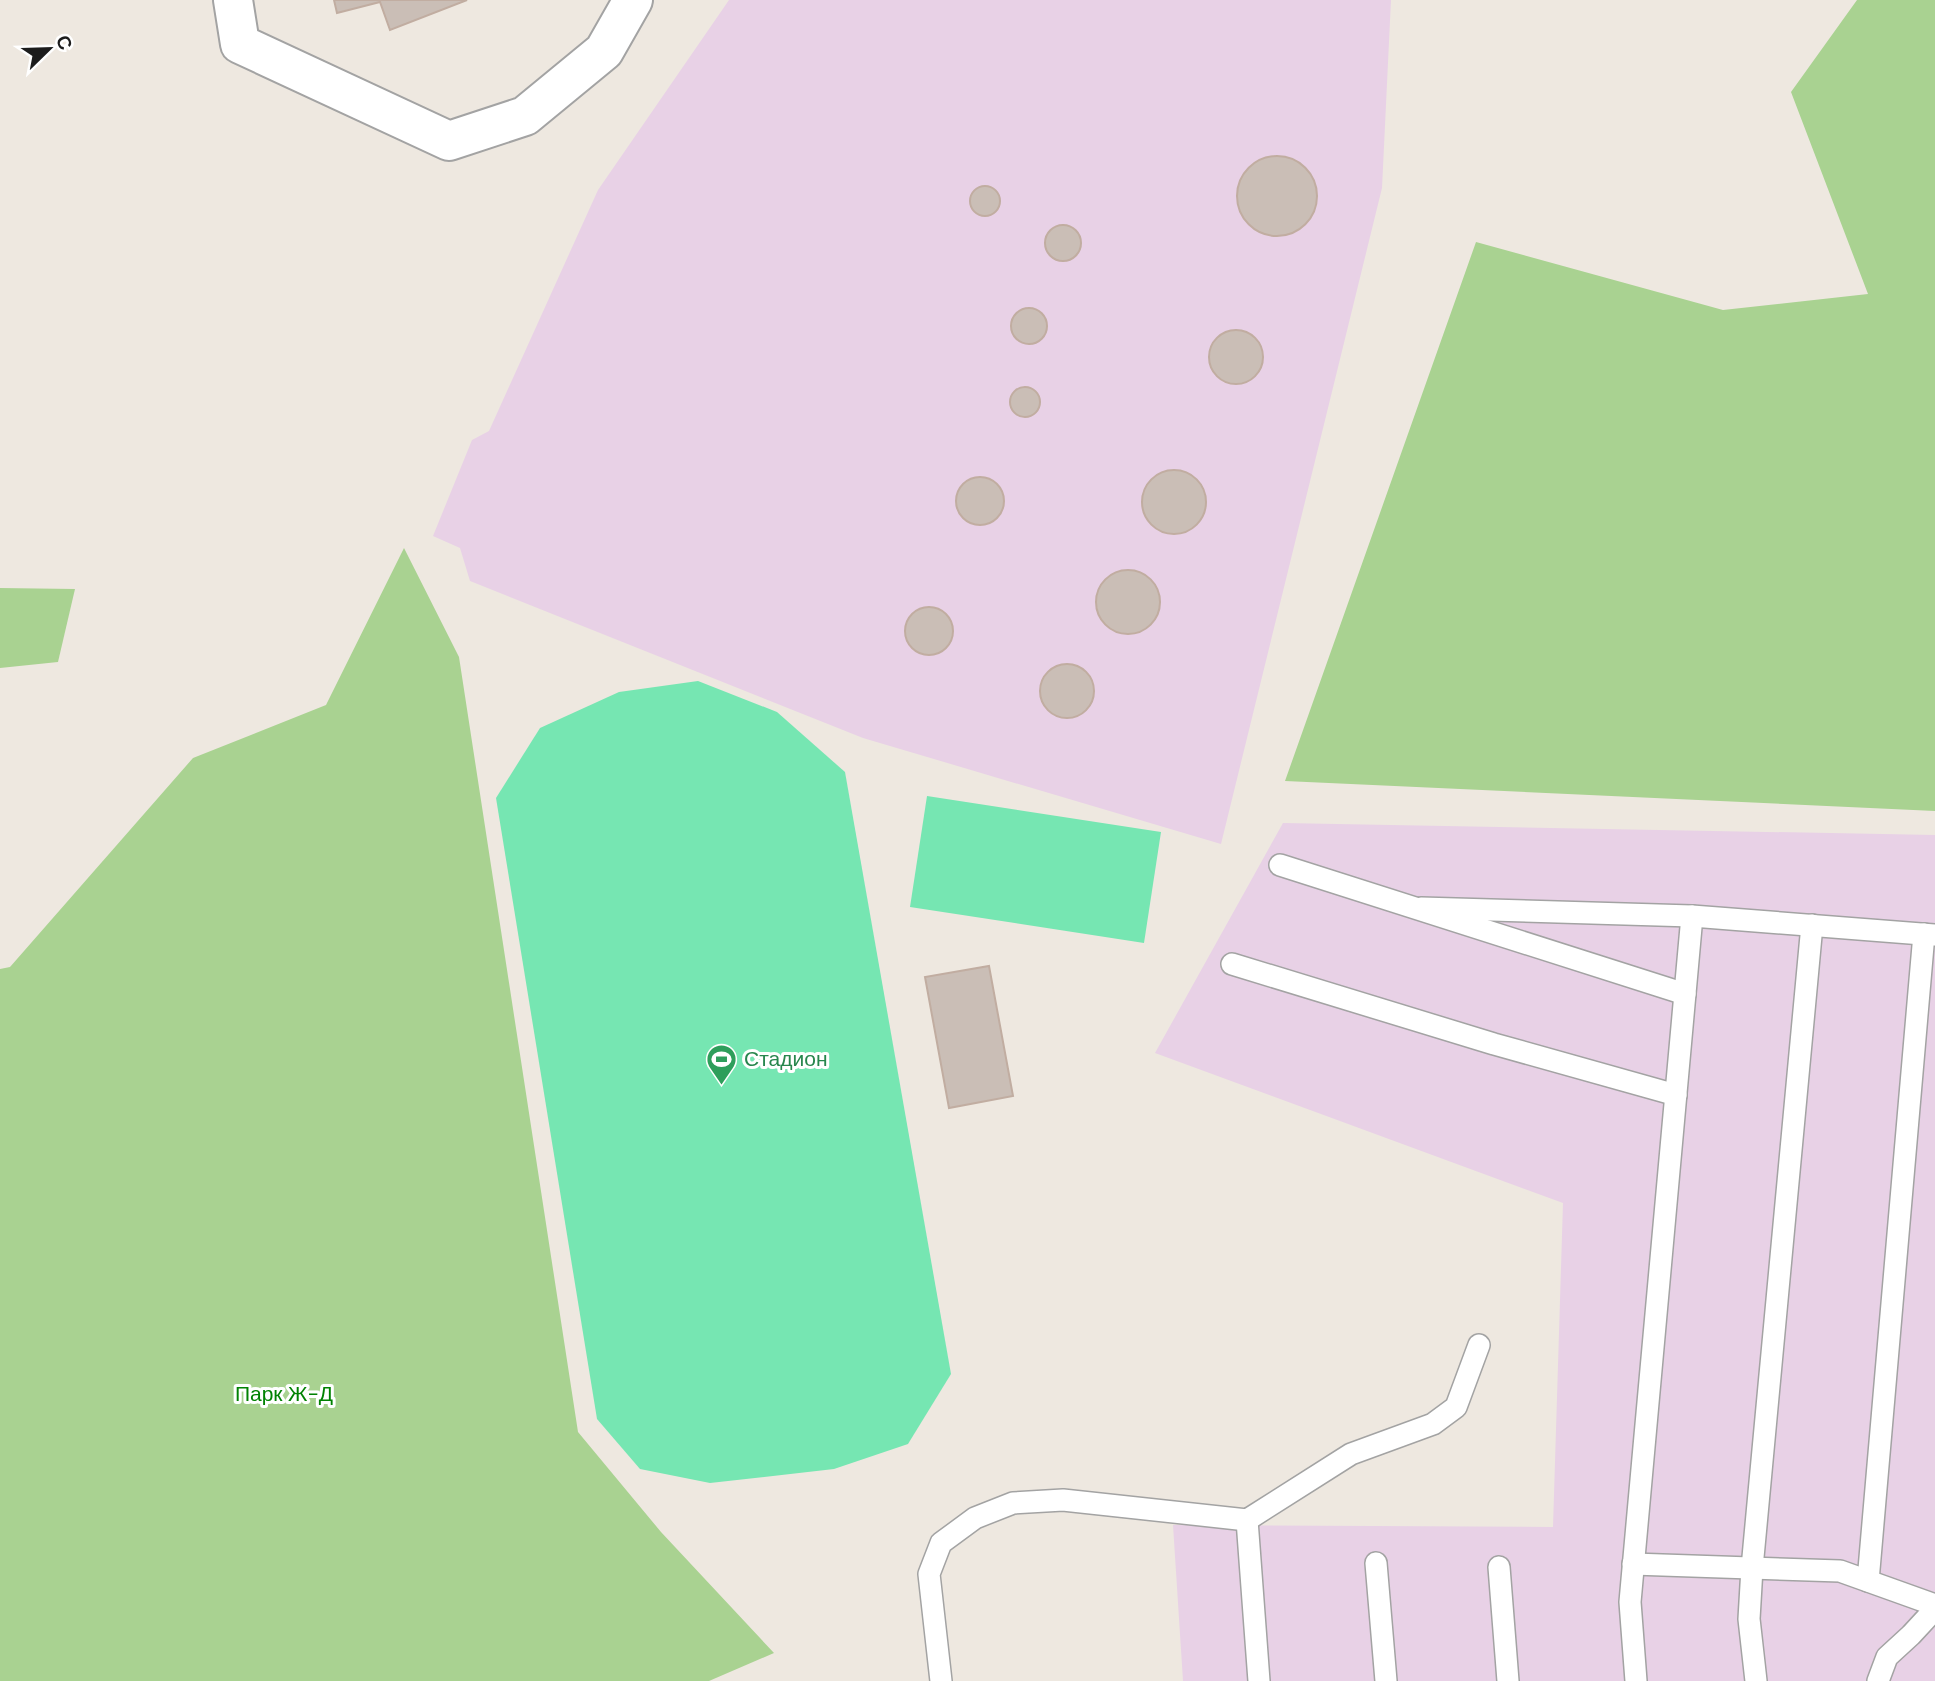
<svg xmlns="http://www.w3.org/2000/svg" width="1935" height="1681" viewBox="0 0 1935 1681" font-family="'DM Sans',sans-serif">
	<rect width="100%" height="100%" fill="#eee8e0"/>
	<g fill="#e8d1e6">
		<path d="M 729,0 L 1391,0 L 1382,188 L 1221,844 L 863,738 L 470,581 L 460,548 L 433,536 L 472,440 L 489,431 L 598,190 Z"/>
		<path d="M 1283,823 L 1935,835 L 1935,1681 L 1183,1681 L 1173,1525 L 1553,1527 L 1563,1203 L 1155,1053 Z"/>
	</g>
	<g fill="#a9d291">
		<path d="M 1857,0 L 1935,0 L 1935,811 L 1285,781 L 1476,242 L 1723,310 L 1868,294 L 1791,92 Z"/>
		<path d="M 404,548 L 459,657 L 578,1432 L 661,1532 L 774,1653 L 709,1681 L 0,1681 L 0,969 L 10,967 L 193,758 L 326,705 Z"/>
		<path d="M 0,588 L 75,589 L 58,662 L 0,668 Z"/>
	</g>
	<g fill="#76e6b2">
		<path d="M 698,681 L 777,712 L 845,772 L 951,1374 L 908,1444 L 834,1469 L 710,1483 L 640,1469 L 597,1419 L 496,798 L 540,728 L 619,692 Z"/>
		<path d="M 927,796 L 1161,832 L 1144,943 L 910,907 Z"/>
	</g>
	<g fill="#cabeb6" stroke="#c1ada1" stroke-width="2">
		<path d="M 334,0 L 467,0 L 390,30 L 380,2 L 337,13 Z"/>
		<circle cx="1277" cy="196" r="40"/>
		<circle cx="985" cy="201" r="15"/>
		<circle cx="1063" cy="243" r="18"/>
		<circle cx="1029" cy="326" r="18"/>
		<circle cx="1236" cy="357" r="27"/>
		<circle cx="1025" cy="402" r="15"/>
		<circle cx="1174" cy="502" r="32"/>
		<circle cx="980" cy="501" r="24"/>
		<circle cx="1128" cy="602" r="32"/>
		<circle cx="929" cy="631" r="24"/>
		<circle cx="1067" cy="691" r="27"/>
		<path d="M 989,966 L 1013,1096 L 949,1108 L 925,977 Z"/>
	</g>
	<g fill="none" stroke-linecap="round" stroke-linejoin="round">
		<defs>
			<g id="lane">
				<path d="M 1280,865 L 1685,994"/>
				<path d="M 1421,908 L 1692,916 L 1935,935"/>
				<path d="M 1232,964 L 1494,1044 L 1676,1095"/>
				<path d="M 1247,1520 L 1259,1681"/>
				<path d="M 1376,1563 L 1386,1681"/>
				<path d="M 1633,1564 L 1840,1571 L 1935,1605"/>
				<path d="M 1499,1567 L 1508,1681"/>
				<path d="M 1868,1581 L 1924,934"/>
				<path d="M 941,1681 L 929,1574 L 941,1543 L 975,1518 L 1013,1503 L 1063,1500 L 1247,1520 L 1351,1454 L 1433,1424 L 1456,1407 L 1479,1345"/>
				<path d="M 1636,1681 L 1630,1602 L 1692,916"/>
				<path d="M 1756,1681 L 1749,1619 L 1752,1568 L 1812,925"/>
				<path d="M 1878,1681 L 1887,1657 L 1911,1635 L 1935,1609"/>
			</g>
			<path id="street" d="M 233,0 L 240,44 L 449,141 L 525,116 L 604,51 L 633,0"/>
		</defs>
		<use href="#lane" stroke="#a3a3a3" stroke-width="24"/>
		<use href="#street" stroke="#a3a3a3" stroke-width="42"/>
		<use href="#lane" stroke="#fff" stroke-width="21"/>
		<use href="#street" stroke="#fff" stroke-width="38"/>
	</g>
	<defs>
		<symbol id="stadium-pin" viewBox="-11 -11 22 30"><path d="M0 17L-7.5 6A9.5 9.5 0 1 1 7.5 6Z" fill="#2e9e5b" stroke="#fff"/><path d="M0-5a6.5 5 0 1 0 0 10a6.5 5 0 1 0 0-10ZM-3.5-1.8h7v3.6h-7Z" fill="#fff"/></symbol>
	</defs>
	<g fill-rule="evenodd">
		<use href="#stadium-pin" x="704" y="1042" width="35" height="47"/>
	</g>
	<g text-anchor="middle" stroke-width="6" stroke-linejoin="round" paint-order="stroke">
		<g font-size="21" fill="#27864d" stroke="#fff" text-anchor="start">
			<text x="744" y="1066">Стадион</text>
		</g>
		<g font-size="21" fill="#018202" stroke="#fff">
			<text x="284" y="1401">Парк Ж-Д</text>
		</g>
	</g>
	<g transform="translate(49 49) rotate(67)" stroke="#ffffff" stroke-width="5" paint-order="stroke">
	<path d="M0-5L12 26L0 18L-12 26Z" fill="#1c1c1c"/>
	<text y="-10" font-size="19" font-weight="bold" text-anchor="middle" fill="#1c1c1c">С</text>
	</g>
</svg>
